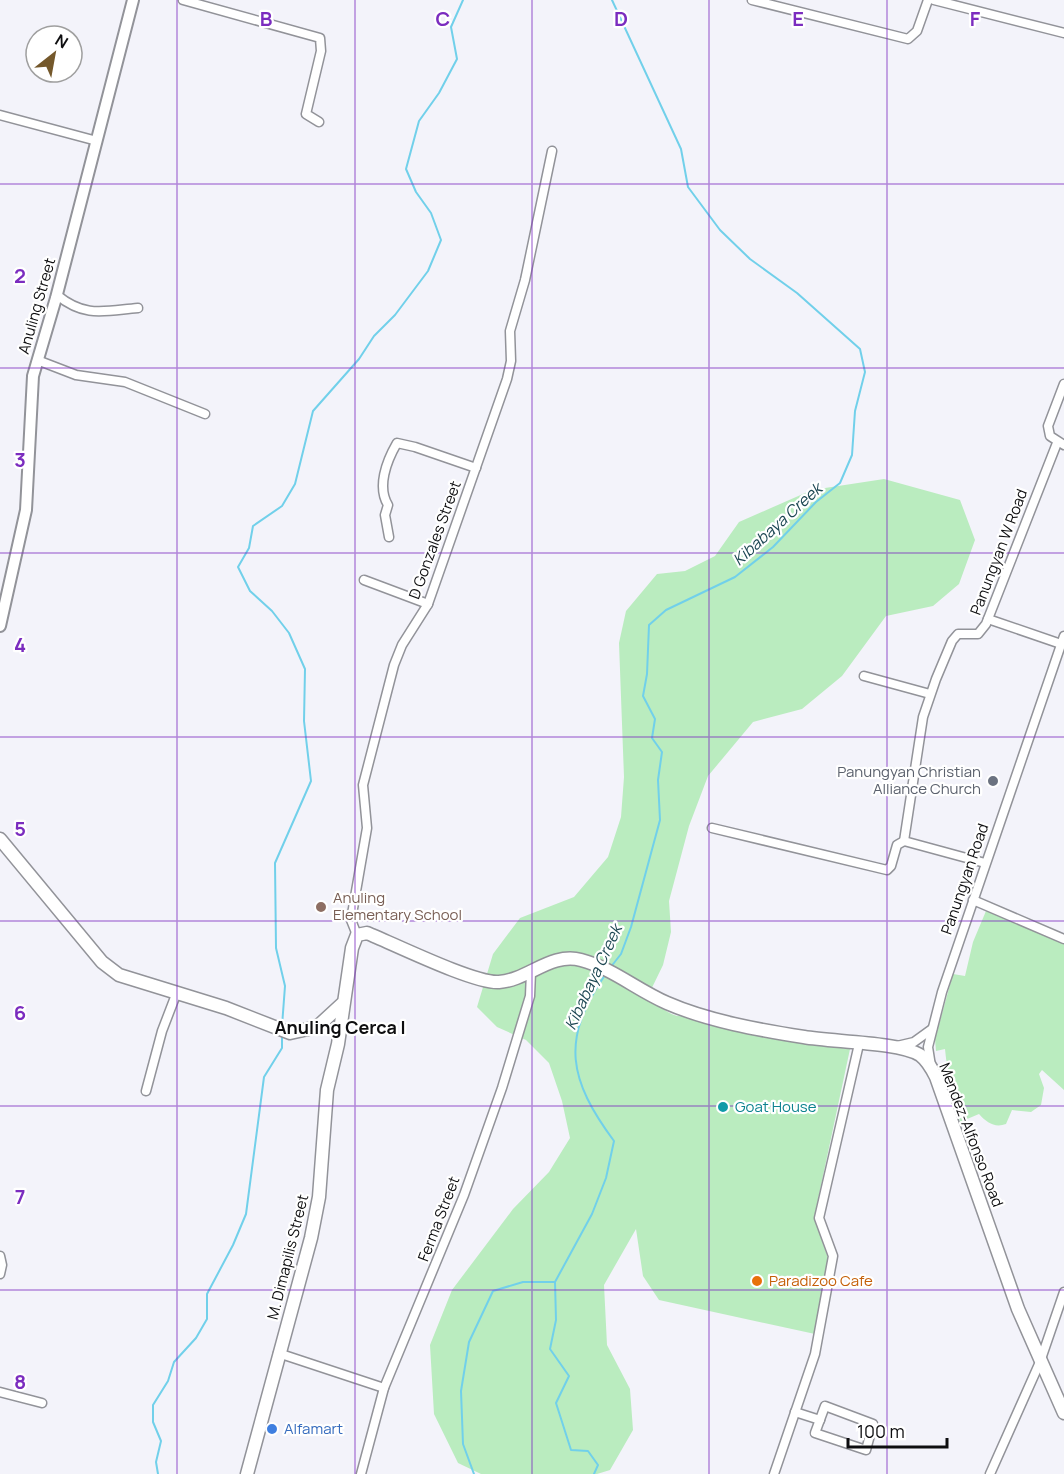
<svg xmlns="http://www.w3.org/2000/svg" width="1064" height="1474" viewBox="0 0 1064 1474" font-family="Manrope,sans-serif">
	<rect width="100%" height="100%" fill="#f3f3fa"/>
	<g fill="#baecbf">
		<path d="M 884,479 L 960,500 L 975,540 L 959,584 L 933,606 L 886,616 L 842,676 L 802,709 L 753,722 L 708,776 L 689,826 L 669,901 L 671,932 L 663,965 L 647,998 C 661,1005 672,1021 688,1015 L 787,1041 L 850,1049 L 814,1218 L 828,1258 L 815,1334 L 659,1300 L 643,1276 L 636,1229 L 604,1285 L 607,1345 L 630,1389 L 633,1430 L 610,1470 L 597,1474 L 481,1474 L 458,1463 L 434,1414 L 430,1345 L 452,1290 L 513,1209 L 549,1172 L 570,1138 L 562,1101 L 549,1063 L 526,1040 L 497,1027 L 477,1007 L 493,954 L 520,918 L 574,897 L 608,857 L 621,817 L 624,777 L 619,643 L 626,611 L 657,574 L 685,571 L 715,556 L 739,522 L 812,490 Z"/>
		<path d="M 986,911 L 1064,943 L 1064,1090 L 1042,1070 L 1039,1074 L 1044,1088 L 1041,1105 L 1031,1112 L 1012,1110 L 1006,1124 C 995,1128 987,1123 979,1114 L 960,1122 C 955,1097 947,1074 945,1049 L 936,1051 L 935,1039 L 953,974 L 965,976 L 973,942 Z"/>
	</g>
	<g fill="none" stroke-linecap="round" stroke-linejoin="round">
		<g stroke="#71d0ea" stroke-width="2">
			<path d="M 610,968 L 621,954 L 631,927 L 660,820 L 658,780 L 662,752 L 652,738 L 655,719 L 643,696 L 647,674 L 649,625 L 666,610 L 735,577 L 773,547 L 816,502 L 840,483 L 852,455 L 855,411 L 865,372 L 860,349 L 797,293 L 750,259 L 720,230 L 688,187 L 681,149 L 612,0"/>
			<path d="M 282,1026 L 285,986 L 276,948 L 275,863 L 311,781 L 304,721 L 305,669 L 289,633 L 272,611 L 250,591 L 238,567 L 249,548 L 253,526 L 282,506 L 295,484 L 313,411 L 359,359 L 374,336 L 395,315 L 428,271 L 441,240 L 431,213 L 416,192 L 406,169 L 419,121 L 439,93 L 457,59 L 451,27 L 463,0"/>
			<path d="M 158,1474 L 156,1462 L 161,1441 L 153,1422 L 153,1405 L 168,1381 L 174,1362 L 196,1338 L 207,1319 L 207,1294 L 233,1245 L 246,1214 L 264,1077 L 282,1048 L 282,1034"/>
			<path d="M 474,1474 L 463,1444 L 461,1391 L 469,1342 L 493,1291 L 523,1282 L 555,1282"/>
			<path d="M 594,1474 L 598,1465 L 588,1451 L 571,1450 L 556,1403 L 569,1376 L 550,1349 L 556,1320 L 555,1282 L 592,1214 L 606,1178 L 614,1141 C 569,1080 560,1040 605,975"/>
		</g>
		<defs>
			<g id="minor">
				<path d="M 183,0 L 320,38 L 321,51 L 306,114 L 319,122"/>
				<path d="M 752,0 L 908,39 L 917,31 L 928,0"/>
				<path d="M 934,0 L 1064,33"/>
				<path d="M 0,115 L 97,141"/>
				<path d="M 57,295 C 85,318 104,311 138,308"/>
				<path d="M 37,360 L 76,375 L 125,382 L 205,414"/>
				<path d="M 1064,384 L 1048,426 L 1050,436 L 1064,445"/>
				<path d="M 389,537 L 385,515 L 388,505 C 377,487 386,462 397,443 L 415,447 L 476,468"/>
				<path d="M 364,580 L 428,604"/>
				<path d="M 988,619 L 1061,644"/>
				<path d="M 864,676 L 930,694"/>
				<path d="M 712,828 L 887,870 L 891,866 L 897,845 L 904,841"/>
				<path d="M 985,863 L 904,841 L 923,717 L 936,679 L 952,641 L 958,634 L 978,634 L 986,624 L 1057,443"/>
				<path d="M 973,900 L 1064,939"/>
				<path d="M 357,935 L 351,920 L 367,828 L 363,785 L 394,665 L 402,645 L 428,604 L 507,379 L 511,361 L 510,331 L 525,280 L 552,151"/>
				<path d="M 897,1046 L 914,1042 L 932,1029"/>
				<path d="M 931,1066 L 928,1047 L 942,992 L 1064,636"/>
				<path d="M 146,1091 L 162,1031 L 177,992"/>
				<path d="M 0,1256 L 2,1265 L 0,1274"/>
				<path d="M 278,1353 L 384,1388"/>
				<path d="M 0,1392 L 42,1403"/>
				<path d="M 825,1406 L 873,1424 L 866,1450 L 815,1433 Z"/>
				<path d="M 795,1412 L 820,1420"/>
				<path d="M 361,1474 L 384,1388 L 464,1195 L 502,1088 L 530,996 L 531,972"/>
				<path d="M 774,1474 L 815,1354 L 833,1256 L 819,1218 L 859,1044"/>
				<path d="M 990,1474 L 1040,1362 L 1064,1292"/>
			</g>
			<path id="tertiary" d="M 0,626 L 26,510 L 33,376 L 56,298 L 133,0"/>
			<g id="secondary">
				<path d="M 0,839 L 102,962 L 119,975 L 226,1008 L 290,1033 L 317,1027 L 342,1004"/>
				<path d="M 247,1474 L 311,1238 L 319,1197 L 327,1090 L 338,1044 L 352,948 L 357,935 L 367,933 C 394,944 475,984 499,982 C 528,980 551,952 581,960 C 612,968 637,990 667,1003 C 708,1021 759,1030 804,1037 C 832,1042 899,1042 920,1055 C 928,1061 932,1069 936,1077 L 1018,1309 L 1064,1413"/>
			</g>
		</defs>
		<use href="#minor" stroke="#929399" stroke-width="11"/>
		<use href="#tertiary" stroke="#929399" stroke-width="14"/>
		<use href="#secondary" stroke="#929399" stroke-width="15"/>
		<use href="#minor" stroke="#fff" stroke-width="8"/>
		<use href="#tertiary" stroke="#fff" stroke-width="10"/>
		<use href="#secondary" stroke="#fff" stroke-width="12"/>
	</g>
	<path fill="none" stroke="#7b2cbf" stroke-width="1.5" stroke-opacity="0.55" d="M 177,0 L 177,1474M 355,0 L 355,1474M 532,0 L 532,1474M 709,0 L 709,1474M 887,0 L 887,1474M 0,184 L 1064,184M 0,368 L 1064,368M 0,553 L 1064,553M 0,737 L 1064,737M 0,921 L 1064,921M 0,1106 L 1064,1106M 0,1290 L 1064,1290"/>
	<circle fill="#6b7280" stroke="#fff" stroke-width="2" cx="993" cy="781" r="6"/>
	<circle fill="#8d6e63" stroke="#fff" stroke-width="2" cx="321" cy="907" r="6"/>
	<circle fill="#0f9aa8" stroke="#fff" stroke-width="2" cx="723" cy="1107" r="6"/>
	<circle fill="#e8710a" stroke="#fff" stroke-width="2" cx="757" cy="1281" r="6"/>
	<circle fill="#3f7fe0" stroke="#fff" stroke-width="2" cx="272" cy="1429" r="6"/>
	<g text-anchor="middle" stroke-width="4.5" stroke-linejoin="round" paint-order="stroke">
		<g font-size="15" fill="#0e0e10" stroke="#fff">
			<text transform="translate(37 306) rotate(-74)" y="5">Anuling Street</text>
			<text transform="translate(435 540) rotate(-70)" y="5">D Gonzales Street</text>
			<text transform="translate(999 552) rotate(-69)" y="5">Panungyan W Road</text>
			<text transform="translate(965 879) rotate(-71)" y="5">Panungyan Road</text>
			<text transform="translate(971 1135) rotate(69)" y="5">Mendez-Alfonso Road</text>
			<text transform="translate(439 1219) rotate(-69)" y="5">Ferma Street</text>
			<text transform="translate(288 1257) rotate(-76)" y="5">M. Dimapilis Street</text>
		</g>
		<g font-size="15" fill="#5b616d" stroke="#fff" text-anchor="end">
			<text x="981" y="777">Panungyan Christian<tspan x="981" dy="17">Alliance Church</tspan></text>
		</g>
		<g font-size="15" fill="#785e54" stroke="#fff" text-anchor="start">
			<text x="333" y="903">Anuling<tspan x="333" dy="17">Elementary School</tspan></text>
		</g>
		<g font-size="15" fill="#0d838f" stroke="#fff" text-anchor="start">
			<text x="735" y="1112">Goat House</text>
		</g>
		<g font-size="15" fill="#c56008" stroke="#fff" text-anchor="start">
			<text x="769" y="1286">Paradizoo Cafe</text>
		</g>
		<g font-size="15" fill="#366cbe" stroke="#fff" text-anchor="start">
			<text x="284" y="1434">Alfamart</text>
		</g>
		<g font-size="16" font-style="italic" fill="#1d4753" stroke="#fff">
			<text transform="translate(777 524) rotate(-42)" y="6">Kibabaya Creek</text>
			<text transform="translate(593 977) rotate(-65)" y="6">Kibabaya Creek</text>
		</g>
		<g font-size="18" font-weight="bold" fill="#0e0e10" stroke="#fff">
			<text x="340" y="1034">Anuling Cerca I</text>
		</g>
	</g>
	<g font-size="20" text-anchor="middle" font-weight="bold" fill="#7b2cbf" stroke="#fff" stroke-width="4.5" stroke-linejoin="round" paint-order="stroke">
		<text x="266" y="26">B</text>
		<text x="443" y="26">C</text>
		<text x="621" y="26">D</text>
		<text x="798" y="26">E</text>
		<text x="975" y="26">F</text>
		<text x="20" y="283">2</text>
		<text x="20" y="467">3</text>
		<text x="20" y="652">4</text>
		<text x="20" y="836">5</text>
		<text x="20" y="1020">6</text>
		<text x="20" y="1204">7</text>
		<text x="20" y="1389">8</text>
	</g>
	<g transform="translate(54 54) rotate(31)"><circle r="28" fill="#ffffff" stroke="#9f9f9f" stroke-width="1.5"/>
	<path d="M0-4.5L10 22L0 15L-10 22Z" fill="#74582b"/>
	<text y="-9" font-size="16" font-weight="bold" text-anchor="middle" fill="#0e0e10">N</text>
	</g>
	<path d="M848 1438v9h99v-9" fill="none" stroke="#0e0e10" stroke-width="3"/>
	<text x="857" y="1438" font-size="18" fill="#0e0e10" stroke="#ffffff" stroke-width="4.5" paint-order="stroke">100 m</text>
</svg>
